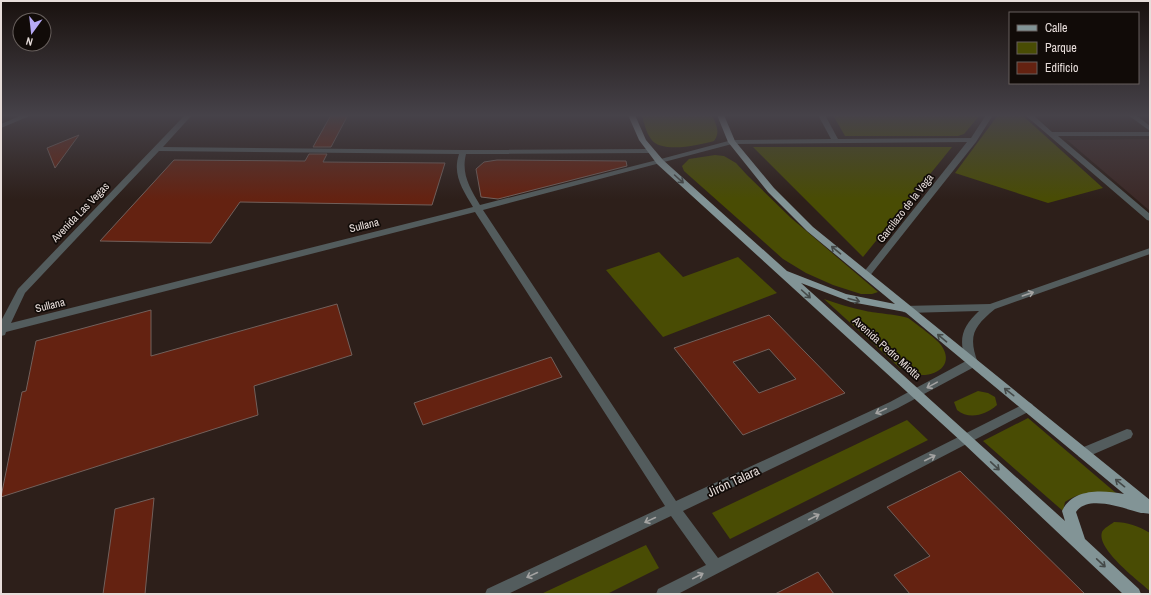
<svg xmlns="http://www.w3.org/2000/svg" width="1151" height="595" viewBox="0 0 1151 595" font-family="'Archivo Narrow',sans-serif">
	<rect width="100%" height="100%" fill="#2d1f1a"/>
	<path fill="#3c2927" d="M 1150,139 L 1150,211 L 1067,140 Z"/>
	<g fill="#494c04">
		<path d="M 642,115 L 712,115 C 716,125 721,132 714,141 C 699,145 661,154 651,139 C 646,132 644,123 642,115 Z"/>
		<path d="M 833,115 L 980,115 L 964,134 L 958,136 L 845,136 Z"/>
		<path d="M 998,115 L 1022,115 L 1103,188 L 1048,203 L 955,173 Z"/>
		<path d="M 753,147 L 952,147 L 863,257 Z"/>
		<path d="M 715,155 L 724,156 L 736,163 L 747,175 L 791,218 L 878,292 L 872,294 L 861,294 L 833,285 L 806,273 L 783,259 L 684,171 L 682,166 L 689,159 Z"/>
		<path d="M 659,252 L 683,277 L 738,257 L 777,293 L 663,337 L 606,270 Z"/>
		<path d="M 824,299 C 838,304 851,308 866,311 C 875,313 901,315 908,318 C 915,323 937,339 941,345 C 954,363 939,376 920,375 C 913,375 907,371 900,368 Z"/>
		<path d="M 978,391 L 988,393 L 995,397 L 997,405 C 986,415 969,420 957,410 L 954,402 Z"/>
		<path d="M 1028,418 L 1116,493 C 1097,492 1080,491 1065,502 L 1063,511 L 983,441 Z"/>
		<path d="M 907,420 L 928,440 L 730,539 L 712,513 Z"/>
		<path d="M 1114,522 C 1128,522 1138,526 1150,533 L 1150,591 C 1139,581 1096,549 1102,532 C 1104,528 1110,525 1114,522 Z"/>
		<path d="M 646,545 L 659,568 L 607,594 L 541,594 Z"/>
	</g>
	<g fill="#642211" stroke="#72605b" fill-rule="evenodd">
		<path d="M 331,115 L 348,115 L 331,147 L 313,147 Z"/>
		<path d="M 79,135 L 55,168 L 47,148 Z"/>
		<path d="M 309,154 L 327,154 L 323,162 L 445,163 L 432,205 L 240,202 L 211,243 L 100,241 L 174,160 L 305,161 Z"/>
		<path d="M 497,160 L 626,161 L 627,166 L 498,199 L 481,197 L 476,169 L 484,162 Z"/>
		<path d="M 337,304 L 352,355 L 254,386 L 258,415 L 1,497 L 22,392 L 26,391 L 36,341 L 151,310 L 151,356 Z"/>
		<path d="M 769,315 L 845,393 L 743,435 L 674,348 ZM 769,349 L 796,379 L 759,393 L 733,362 Z"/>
		<path d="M 551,357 L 562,377 L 423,425 L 414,403 Z"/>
		<path d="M 960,471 L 1085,594 L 910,594 L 894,575 L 930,556 L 887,507 Z"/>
		<path d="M 154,498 L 145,594 L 103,594 L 115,509 Z"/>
		<path d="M 818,572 L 834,594 L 775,594 Z"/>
	</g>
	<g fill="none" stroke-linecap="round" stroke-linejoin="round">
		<g fill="#535c5d" fill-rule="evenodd">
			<path d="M 22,115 L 32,115 L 1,128 L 1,124 Z"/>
			<path d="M 185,115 L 192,115 L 163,147 L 463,150 L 649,149 L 653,151 L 649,153 L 466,154 C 461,174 470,188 480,205 L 657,160 L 732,140 L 831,139 L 818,115 L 825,115 L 838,139 L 971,138 L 986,115 L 993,115 L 976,142 L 869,277 L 863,277 L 861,275 L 863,273 L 967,142 L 732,144 L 483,210 L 676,501 L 890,402 L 966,361 C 958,339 962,327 979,311 L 907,313 L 903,312 L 902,309 L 903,306 L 990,304 L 1150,248 L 1150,254 L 995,309 C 973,327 968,336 978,363 L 976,366 L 898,408 L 683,511 L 718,558 L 1024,404 L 1028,402 L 1032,404 L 1034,407 L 1032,410 L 678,594 L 656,594 L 658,589 L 706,565 L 671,516 L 508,594 L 485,594 L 487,589 L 665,506 L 475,212 L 6,332 L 5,335 L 1,336 L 1,321 L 18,289 ZM 159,151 L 459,154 C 452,175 463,190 473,207 L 11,323 L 25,293 Z"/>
			<path d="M 1025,115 L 1033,115 L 1052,132 L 1150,132 L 1150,136 L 1058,136 L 1150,214 L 1150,221 L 1147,220 Z"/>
			<path d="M 1128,115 L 1136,115 L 1150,126 L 1150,131 Z"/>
			<path d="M 1127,429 L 1131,430 L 1133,434 L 1131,438 L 1087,457 L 1083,458 L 1079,457 L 1077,453 L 1079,449 Z"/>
		</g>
		<path fill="#829496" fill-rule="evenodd" d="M 628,115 L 635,115 L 646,140 L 663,160 L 787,271 L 846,294 L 895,304 L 807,231 L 768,192 L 728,142 L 717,115 L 724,115 L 735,141 L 774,188 L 813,227 L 1150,500 L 1150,514 C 1147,513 1144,513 1141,513 C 1125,509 1088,494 1076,512 L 1085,539 L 1139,589 L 1141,594 L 1123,594 L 963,443 L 657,164 L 639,140 ZM 801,283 L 851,302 L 905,312 L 1124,494 C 1102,490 1073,488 1062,511 L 1065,521 Z"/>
	</g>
	<defs><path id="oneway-shaft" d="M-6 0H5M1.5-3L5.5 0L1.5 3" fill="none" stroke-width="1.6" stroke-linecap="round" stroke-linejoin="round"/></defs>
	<g stroke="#444948">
		<use href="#oneway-shaft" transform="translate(679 179) rotate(42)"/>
		<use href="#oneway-shaft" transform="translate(836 250) rotate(-140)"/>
		<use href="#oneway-shaft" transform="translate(806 294) rotate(42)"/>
		<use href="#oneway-shaft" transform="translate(854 300) rotate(15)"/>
		<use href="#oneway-shaft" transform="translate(942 338) rotate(-140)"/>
		<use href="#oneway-shaft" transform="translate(1009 392) rotate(-142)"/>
		<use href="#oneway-shaft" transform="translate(995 466) rotate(43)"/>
		<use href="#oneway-shaft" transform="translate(1120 483) rotate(-141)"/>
		<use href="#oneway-shaft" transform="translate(1101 563) rotate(43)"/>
	</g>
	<g stroke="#a4a3a2">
		<use href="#oneway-shaft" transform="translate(1028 294) rotate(-19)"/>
		<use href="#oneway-shaft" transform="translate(932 385) rotate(151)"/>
		<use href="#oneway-shaft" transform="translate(881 411) rotate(155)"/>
		<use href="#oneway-shaft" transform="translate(930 458) rotate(-27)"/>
		<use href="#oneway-shaft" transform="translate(814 517) rotate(-27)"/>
		<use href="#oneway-shaft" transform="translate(650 520) rotate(155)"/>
		<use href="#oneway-shaft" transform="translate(532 575) rotate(155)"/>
		<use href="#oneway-shaft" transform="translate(698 576) rotate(-27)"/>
	</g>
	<linearGradient id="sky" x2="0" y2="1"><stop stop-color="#19110e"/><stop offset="0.58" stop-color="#464249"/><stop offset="1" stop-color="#464249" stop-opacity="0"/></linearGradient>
	<rect width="1151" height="199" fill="url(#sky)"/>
	<g text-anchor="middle" stroke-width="3.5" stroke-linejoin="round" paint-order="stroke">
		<g font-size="11" fill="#e7ddda" stroke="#110b08">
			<text transform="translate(905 208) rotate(-52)" y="4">Garcilazo de la Vega</text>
			<text transform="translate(80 212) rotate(-46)" y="4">Avenida Las Vegas</text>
			<text transform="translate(364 225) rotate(-14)" y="4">Sullana</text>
			<text transform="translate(50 305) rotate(-14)" y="4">Sullana</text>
			<text transform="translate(887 348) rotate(42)" y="4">Avenida Pedro Miotta</text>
		</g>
		<g font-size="13" fill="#e7ddda" stroke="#110b08">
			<text transform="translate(733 481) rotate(-25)" y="5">Jirón Talara</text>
		</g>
	</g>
	<rect width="1151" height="595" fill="none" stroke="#e7ddda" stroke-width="4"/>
	<rect x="1009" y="12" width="130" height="72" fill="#110b08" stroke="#675f5c"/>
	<rect x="1017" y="25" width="20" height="6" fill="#829496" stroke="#675f5c"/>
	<text x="1045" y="32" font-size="12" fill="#e7ddda">Calle</text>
	<rect x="1017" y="42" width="20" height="12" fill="#494c04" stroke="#675f5c"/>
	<text x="1045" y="52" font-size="12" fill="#e7ddda">Parque</text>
	<rect x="1017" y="62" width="20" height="12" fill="#642211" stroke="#675f5c"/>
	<text x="1045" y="72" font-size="12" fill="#e7ddda">Edificio</text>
	<g transform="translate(32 32) rotate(195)"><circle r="19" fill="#110b08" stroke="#675f5c"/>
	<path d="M0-3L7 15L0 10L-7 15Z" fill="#b8abf7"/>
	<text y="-6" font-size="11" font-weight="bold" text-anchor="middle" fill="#e7ddda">N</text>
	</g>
</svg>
